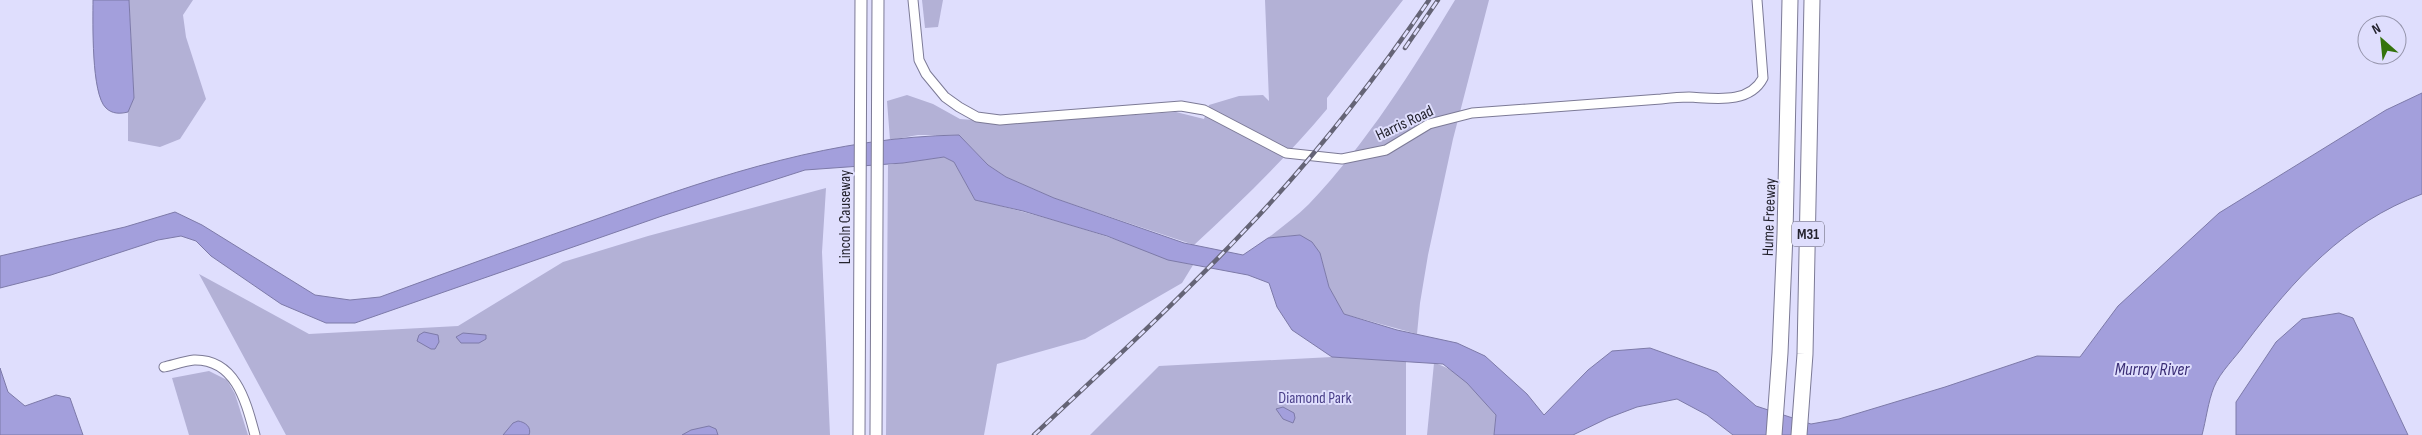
<svg xmlns="http://www.w3.org/2000/svg" width="2422" height="435" viewBox="0 0 2422 435" font-family="'Sofia Sans Condensed',sans-serif">
	<rect width="100%" height="100%" fill="#dfdefd"/>
	<g fill="#b3b1d6">
		<path d="M 129,0 L 193,0 L 183,15 L 186,37 L 206,99 L 180,139 L 160,147 L 128,141 L 128,112 L 134,98 Z"/>
		<path d="M 922,0 L 943,0 L 938,27 L 925,28 Z"/>
		<path d="M 1265,0 L 1403,0 L 1327,98 L 1327,109 C 1286,158 1241,202 1194,245 L 1054,198 L 1006,177 L 988,165 L 959,135 L 918,135 L 890,140 L 887,101 L 907,95 L 933,104 L 960,119 L 1017,123 L 1176,112 L 1204,119 L 1209,105 L 1239,96 L 1263,95 L 1269,101 Z"/>
		<path d="M 1455,0 L 1489,0 L 1453,139 L 1428,255 L 1420,303 L 1417,334 L 1344,314 L 1329,287 L 1320,253 L 1300,235 L 1268,238 C 1282,227 1297,216 1309,204 C 1367,143 1412,71 1455,0 Z"/>
		<path d="M 944,157 L 954,162 L 975,200 C 1019,210 1062,222 1105,236 C 1135,245 1162,259 1193,265 L 1182,283 L 1085,339 L 997,364 L 984,435 L 886,435 L 888,165 Z"/>
		<path d="M 826,188 L 822,252 L 830,435 L 286,435 L 199,274 L 309,334 L 458,326 L 563,262 L 648,236 Z"/>
		<path d="M 1332,357 L 1406,361 L 1406,435 L 1090,435 L 1159,366 Z"/>
		<path d="M 1434,363 C 1461,370 1479,396 1496,415 L 1494,435 L 1427,435 Z"/>
		<path d="M 209,371 L 227,380 L 235,394 L 248,435 L 189,435 L 172,378 Z"/>
	</g>
	<g fill="#a39fdc" stroke="#7d7aa8">
		<path d="M 93,0 L 129,0 L 134,98 L 128,112 C 120,114 112,114 106,108 C 91,94 93,22 93,0 Z"/>
		<path d="M 2422,93 L 2422,194 C 2344,223 2293,280 2245,344 C 2236,357 2220,372 2214,387 C 2208,402 2206,420 2202,435 L 1733,435 L 1707,415 L 1677,399 L 1637,407 L 1608,418 L 1573,435 L 1494,435 L 1496,415 L 1467,383 L 1443,364 L 1332,357 L 1292,330 L 1277,307 L 1269,283 L 1248,275 L 1168,260 L 1107,236 L 1023,211 L 975,200 L 954,162 L 944,157 L 903,163 L 805,170 L 662,216 L 355,323 L 326,323 L 281,304 L 211,256 L 196,241 L 181,236 L 158,240 L 51,275 L 0,288 L 0,256 L 125,227 L 175,212 L 202,225 L 315,295 L 350,300 L 380,297 C 456,269 531,242 608,215 C 723,174 835,137 959,135 L 988,165 L 1006,177 L 1054,198 L 1184,243 L 1243,255 L 1268,238 L 1300,235 L 1312,242 L 1320,253 L 1329,287 L 1344,314 L 1397,330 L 1457,343 L 1485,356 L 1527,394 L 1544,415 L 1588,370 L 1612,351 L 1650,348 L 1717,372 L 1756,406 L 1811,424 L 1839,419 L 1945,387 L 2037,356 L 2080,357 L 2118,306 L 2219,213 L 2386,110 Z"/>
		<path d="M 2339,313 L 2353,318 L 2408,435 L 2236,435 L 2236,402 L 2276,342 L 2302,319 Z"/>
		<path d="M 424,332 L 438,335 L 439,342 L 435,349 L 431,349 L 417,341 L 419,335 Z"/>
		<path d="M 463,333 L 486,335 L 486,339 L 479,343 L 461,343 L 456,337 Z"/>
		<path d="M 0,368 L 8,392 L 25,406 L 56,395 L 70,398 L 83,435 L 0,435 Z"/>
		<path d="M 1283,407 L 1294,413 L 1295,418 L 1293,423 L 1283,419 L 1276,409 Z"/>
		<path d="M 518,421 C 525,422 532,427 529,435 L 503,435 L 513,423 Z"/>
		<path d="M 709,426 L 716,429 L 718,435 L 682,435 L 691,430 Z"/>
	</g>
	<g fill="none" stroke-linecap="round" stroke-linejoin="round">
		<defs>
			<g id="street">
				<path d="M 913,0 L 919,60 L 926,74 L 945,97 L 959,107 L 977,117 L 1000,120 L 1181,106 L 1204,110 L 1286,153 L 1342,159 L 1386,150 L 1429,124 L 1472,113 L 1661,99 C 1670,98 1680,97 1689,97 C 1713,98 1749,105 1763,78 L 1757,0"/>
				<path d="M 164,367 C 173,365 185,361 194,360 C 236,359 246,402 255,435"/>
			</g>
			<g id="secondary">
				<path d="M 859,435 L 861,0"/>
				<path d="M 876,435 L 878,0"/>
			</g>
			<g id="highway">
				<path d="M 1774,435 L 1780,353 L 1785,234 L 1790,0"/>
				<path d="M 1799,435 L 1805,354 L 1812,0"/>
			</g>
		</defs>
		<use href="#street" stroke="#7c7a96" stroke-width="11"/>
		<use href="#secondary" stroke="#7c7a96" stroke-width="13"/>
		<use href="#highway" stroke="#7c7a96" stroke-width="17"/>
		<use href="#street" stroke="#fff" stroke-width="9"/>
		<use href="#secondary" stroke="#fff" stroke-width="11"/>
		<use href="#highway" stroke="#fff" stroke-width="15"/>
		<defs>
			<g id="rail">
				<path d="M 1405,48 L 1438,0"/>
				<path d="M 1034,435 C 1105,368 1178,301 1245,230 C 1313,159 1374,81 1429,0"/>
			</g>
		</defs>
		<use href="#rail" stroke="#656476" stroke-width="4.5"/>
		<use href="#rail" stroke="#dfdefd" stroke-width="2.5" stroke-dasharray="8" stroke-linecap="butt"/>
	</g>
	<g text-anchor="middle" stroke-width="4" stroke-linejoin="round" paint-order="stroke">
		<rect fill="#dfdefd" stroke="#5c5b6c" stroke-width="1" x="1792" y="221.5" width="32" height="25" rx="4"/>
		<g font-size="15" font-weight="bold" fill="#24232e">
			<text x="1808" y="239">M31</text>
		</g>
		<g font-size="16" fill="#24232e" stroke="#dfdefd">
			<text transform="translate(1404 122) rotate(-25)" y="6">Harris Road</text>
			<text transform="translate(844 217) rotate(-90)" y="6">Lincoln Causeway</text>
			<text transform="translate(1768 217) rotate(-88)" y="6">Hume Freeway</text>
		</g>
		<g font-size="16" fill="#4b418a" stroke="#dfdefd">
			<text x="1315" y="403">Diamond Park</text>
		</g>
		<g font-size="18" font-style="italic" fill="#3b2e76" stroke="#dfdefd">
			<text x="2152" y="375">Murray River</text>
		</g>
	</g>
	<g transform="translate(2382 40) rotate(333)"><circle r="24" fill="#dfdefd" stroke="#9493aa"/>
	<path d="M0-4L9 19L0 12L-9 19Z" fill="#34730c"/>
	<text y="-8" font-size="14" font-weight="bold" text-anchor="middle" fill="#24232e">N</text>
	</g>
</svg>
